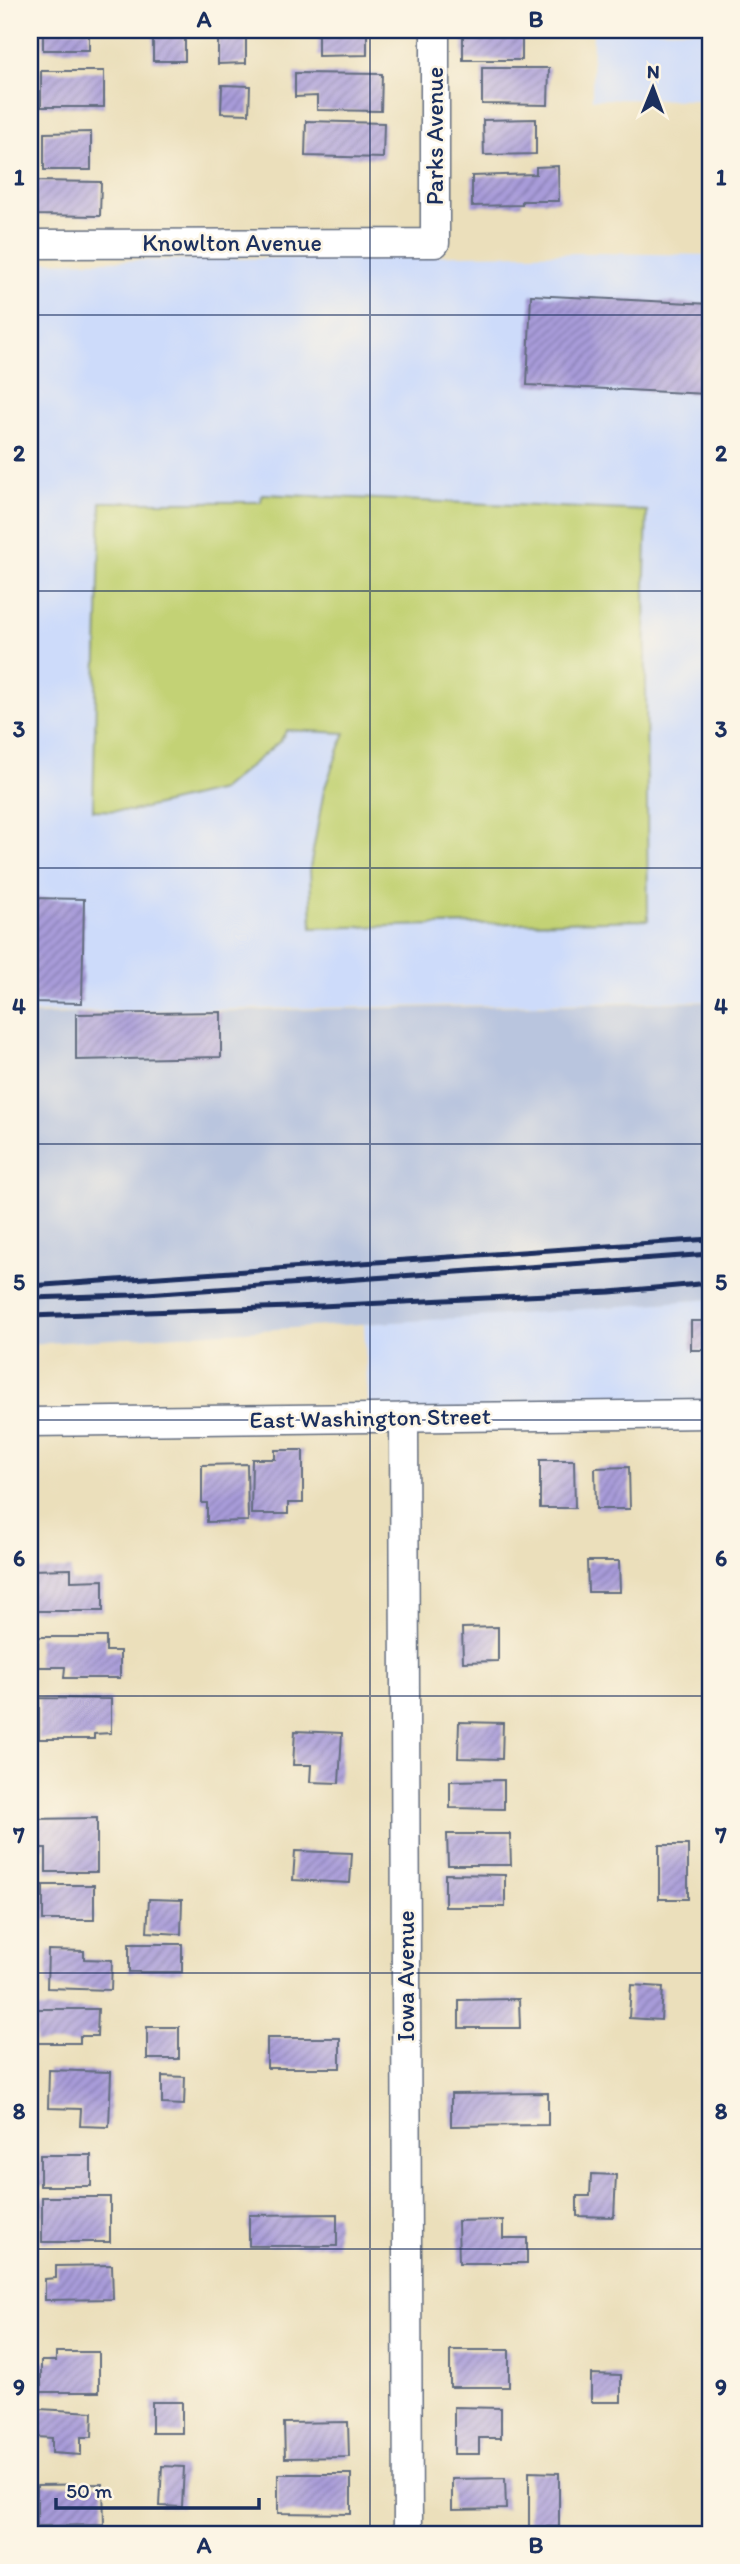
<svg xmlns="http://www.w3.org/2000/svg" width="740" height="2564" viewBox="0 0 740 2564" font-family="Itim,sans-serif">
	<defs>
		<pattern id="building-hatch" width="6" height="6" patternUnits="userSpaceOnUse" patternTransform="scale(1.75)"><rect width="6" height="6" fill="#a89bd9"/><path d="M-1 1l2-2M0 6l6-6M5 7l2-2" fill="none" stroke="#887fb3"/></pattern>
	</defs>
	<rect width="100%" height="100%" fill="#fcf5e5"/>
	<filter id="ink" filterUnits="userSpaceOnUse"><feTurbulence type="fractalNoise" baseFrequency=".0143" numOctaves="2"/><feDisplacementMap in="SourceGraphic" scale="14" xChannelSelector="R" yChannelSelector="G"/><feConvolveMatrix kernelMatrix="1 2 1 2 8 2 1 2 1" color-interpolation-filters="sRGB"/></filter>
	<filter id="wash" filterUnits="userSpaceOnUse"><feTurbulence type="fractalNoise" baseFrequency=".00686" numOctaves="4" result="noise"/><feDisplacementMap in="SourceGraphic" scale="28" xChannelSelector="R" yChannelSelector="G"/><feGaussianBlur stdDeviation="1.57" result="paint"/><feColorMatrix in="noise" values="0 0 0 0 0 0 0 0 0 0 0 0 0 0 0 0 0 1.4 0 .05"/><feComposite in="paint" operator="in"/></filter>
	<g filter="url(#wash)">
		<rect width="100%" height="100%" fill="#ebdfbb"/>
		<g fill="#cddbfa">
			<path d="M 593,30 L 710,30 L 710,100 L 592,99 Z"/>
			<path d="M 590,253 L 710,255 L 710,1001 L 30,1013 L 30,262 Z"/>
			<path d="M 710,1299 L 710,1411 L 369,1414 L 364,1324 Z"/>
		</g>
		<path fill="#b9c5de" d="M 710,1002 L 710,1299 L 493,1316 L 30,1344 L 30,1015 Z"/>
		<path fill="#c3d275" stroke="#6f806a" stroke-width="2" d="M 262,494 L 647,511 L 645,573 L 648,920 L 312,928 L 310,868 L 324,790 L 345,733 L 287,730 L 280,741 L 221,790 L 132,811 L 93,810 L 101,502 L 261,502 Z"/>
		<g id="blocks">
			<g fill="url(#building-hatch)">
				<rect x="43" y="30" width="46" height="20"/>
				<rect x="153" y="30" width="32" height="31"/>
				<path d="M 318,30 L 367,30 L 367,55 L 318,56 Z"/>
				<rect x="463" y="30" width="59" height="30"/>
				<path d="M 218,35 L 246,35 L 246,63 L 218,64 Z"/>
				<path d="M 482,68 L 549,68 L 548,105 L 482,104 Z"/>
				<rect x="41" y="71" width="63" height="36"/>
				<path d="M 295,73 L 382,74 L 381,111 L 317,110 L 317,96 L 295,97 Z"/>
				<path d="M 222,85 L 250,86 L 249,114 L 221,113 Z"/>
				<path d="M 536,119 L 536,154 L 484,155 L 483,120 Z"/>
				<path d="M 306,121 L 384,123 L 383,158 L 305,156 Z"/>
				<path d="M 91,132 L 91,170 L 44,170 L 44,133 Z"/>
				<path d="M 558,166 L 559,201 L 522,201 L 522,205 L 472,206 L 472,176 L 536,174 L 536,167 Z"/>
				<path d="M 34,181 L 101,182 L 100,216 L 33,215 Z"/>
				<path d="M 531,295 L 710,304 L 707,394 L 527,385 Z"/>
				<path d="M 30,898 L 84,899 L 82,1003 L 30,1002 Z"/>
				<path d="M 221,1012 L 221,1057 L 76,1060 L 76,1014 Z"/>
				<rect x="691" y="1321" width="19" height="29"/>
				<path d="M 275,1450 L 303,1450 L 303,1503 L 288,1503 L 288,1514 L 251,1514 L 252,1459 L 275,1459 Z"/>
				<path d="M 540,1460 L 574,1460 L 575,1508 L 540,1508 Z"/>
				<path d="M 247,1464 L 248,1521 L 207,1522 L 207,1503 L 202,1503 L 202,1465 Z"/>
				<path d="M 629,1467 L 630,1509 L 596,1509 L 595,1468 Z"/>
				<path d="M 587,1561 L 619,1561 L 620,1592 L 588,1592 Z"/>
				<path d="M 71,1569 L 71,1581 L 103,1580 L 103,1611 L 30,1611 L 30,1570 Z"/>
				<path d="M 498,1627 L 498,1661 L 463,1662 L 462,1628 Z"/>
				<path d="M 38,1637 L 106,1637 L 106,1651 L 120,1651 L 120,1678 L 64,1678 L 65,1667 L 38,1667 Z"/>
				<path d="M 39,1698 L 111,1699 L 111,1733 L 94,1734 L 94,1739 L 39,1739 Z"/>
				<path d="M 459,1722 L 503,1723 L 502,1759 L 458,1758 Z"/>
				<path d="M 295,1731 L 342,1733 L 339,1783 L 310,1782 L 311,1765 L 293,1765 Z"/>
				<path d="M 504,1780 L 504,1809 L 450,1808 L 450,1781 Z"/>
				<path d="M 97,1818 L 97,1872 L 46,1872 L 46,1848 L 30,1848 L 30,1819 Z"/>
				<path d="M 447,1834 L 510,1834 L 511,1865 L 448,1865 Z"/>
				<rect x="659" y="1845" width="29" height="54"/>
				<path d="M 295,1851 L 352,1853 L 350,1883 L 293,1880 Z"/>
				<path d="M 445,1874 L 505,1875 L 505,1907 L 445,1907 Z"/>
				<rect x="43" y="1885" width="51" height="35"/>
				<path d="M 149,1899 L 182,1900 L 181,1934 L 147,1932 Z"/>
				<rect x="129" y="1944" width="53" height="28"/>
				<path d="M 48,1950 L 84,1951 L 84,1959 L 112,1960 L 111,1990 L 47,1988 Z"/>
				<path d="M 631,1985 L 663,1987 L 661,2020 L 629,2018 Z"/>
				<path d="M 519,1999 L 520,2028 L 459,2028 L 459,2000 Z"/>
				<path d="M 36,2009 L 98,2009 L 97,2036 L 80,2036 L 80,2043 L 36,2043 Z"/>
				<rect x="147" y="2027" width="32" height="32"/>
				<rect x="267" y="2038" width="73" height="30"/>
				<path d="M 49,2070 L 111,2072 L 109,2127 L 80,2126 L 81,2109 L 48,2108 Z"/>
				<path d="M 162,2076 L 185,2077 L 184,2105 L 162,2104 Z"/>
				<path d="M 548,2093 L 548,2125 L 451,2126 L 451,2094 Z"/>
				<rect x="40" y="2155" width="51" height="31"/>
				<path d="M 591,2174 L 616,2175 L 614,2217 L 577,2216 L 577,2196 L 590,2196 Z"/>
				<rect x="42" y="2197" width="68" height="45"/>
				<path d="M 337,2214 L 337,2246 L 249,2246 L 249,2215 Z"/>
				<path d="M 503,2220 L 503,2238 L 527,2238 L 527,2263 L 459,2263 L 458,2221 Z"/>
				<path d="M 112,2265 L 113,2299 L 45,2300 L 45,2279 L 56,2278 L 56,2266 Z"/>
				<rect x="450" y="2350" width="59" height="37"/>
				<path d="M 56,2352 L 99,2352 L 99,2392 L 41,2392 L 41,2361 L 56,2361 Z"/>
				<path d="M 591,2374 L 621,2375 L 621,2402 L 591,2402 Z"/>
				<rect x="152" y="2402" width="30" height="31"/>
				<path d="M 454,2407 L 501,2408 L 501,2438 L 479,2438 L 479,2454 L 454,2454 Z"/>
				<path d="M 39,2409 L 93,2412 L 92,2437 L 81,2437 L 81,2455 L 52,2453 L 52,2438 L 38,2437 Z"/>
				<path d="M 348,2422 L 349,2457 L 285,2458 L 284,2423 Z"/>
				<path d="M 162,2466 L 184,2467 L 182,2507 L 160,2506 Z"/>
				<path d="M 529,2472 L 559,2473 L 559,2527 L 529,2527 Z"/>
				<path d="M 278,2474 L 351,2474 L 351,2514 L 278,2513 Z"/>
				<path d="M 505,2478 L 506,2509 L 452,2510 L 452,2479 Z"/>
				<path d="M 103,2484 L 104,2525 L 37,2526 L 37,2485 Z"/>
			</g>
		</g>
	</g>
	<g filter="url(#ink)">
		<use href="#blocks" fill-opacity="0" stroke="#646d7f" stroke-width="2"/>
		<g fill="none" stroke-linecap="round" stroke-linejoin="round">
			<defs>
				<g id="minor">
					<path d="M 30,244 L 435,243 L 435,30"/>
					<path d="M 404,1417 L 408,2534"/>
					<path d="M 30,1422 L 710,1414"/>
				</g>
			</defs>
			<use href="#minor" stroke="#646d7f" stroke-width="31"/>
			<use href="#minor" stroke="#fff" stroke-width="28"/>
			<g stroke="#1b2f5e" stroke-width="5">
				<path d="M 30,1286 L 710,1239"/>
				<path d="M 30,1298 L 132,1295 L 710,1254"/>
				<path d="M 30,1316 L 321,1306 L 610,1292 L 710,1283"/>
			</g>
		</g>
	</g>
	<path fill="none" stroke="#1b2f5e" stroke-width="2" stroke-opacity="0.55" d="M 370,30 L 370,2534M 30,315 L 710,315M 30,591 L 710,591M 30,868 L 710,868M 30,1144 L 710,1144M 30,1420 L 710,1420M 30,1696 L 710,1696M 30,1973 L 710,1973M 30,2249 L 710,2249"/>
	<g text-anchor="middle" stroke-width="5" stroke-linejoin="round" paint-order="stroke">
		<g font-size="24" fill="#1b2f5e" stroke="#fcf5e5">
			<text transform="translate(435 136) rotate(-90)" y="8">Parks Avenue</text>
			<text x="232" y="251">Knowlton Avenue</text>
			<text transform="translate(370 1418) rotate(-1)" y="8">East Washington Street</text>
			<text transform="translate(406 1976) rotate(-90)" y="8">Iowa Avenue</text>
		</g>
	</g>
	<rect width="740" height="2564" fill="none" stroke="#fcf5e5" stroke-width="77"/>
	<g transform="translate(653 88) rotate(1)" stroke="#fcf5e5" stroke-width="5" paint-order="stroke">
	<path d="M0-5L12 26L0 18L-12 26Z" fill="#1b2f5e"/>
	<text y="-10" font-size="19" font-weight="bold" text-anchor="middle" fill="#1b2f5e">N</text>
	</g>
	<path d="M56 2498v10h203v-10" fill="none" stroke="#1b2f5e" stroke-width="3.5"/>
	<text x="66" y="2498" font-size="21" fill="#1b2f5e" stroke="#fcf5e5" stroke-width="5" paint-order="stroke">50 m</text>
	<rect x="38" y="38" width="664" height="2488" fill="none" stroke="#1b2f5e" stroke-width="2.5"/>
	<g font-size="23" text-anchor="middle" font-weight="bold" fill="#1b2f5e">
		<text x="204" y="27">A</text>
		<text x="536" y="27">B</text>
		<text x="19" y="185">1</text>
		<text x="721" y="185">1</text>
		<text x="19" y="461">2</text>
		<text x="721" y="461">2</text>
		<text x="19" y="737">3</text>
		<text x="721" y="737">3</text>
		<text x="19" y="1014">4</text>
		<text x="721" y="1014">4</text>
		<text x="19" y="1290">5</text>
		<text x="721" y="1290">5</text>
		<text x="19" y="1566">6</text>
		<text x="721" y="1566">6</text>
		<text x="19" y="1843">7</text>
		<text x="721" y="1843">7</text>
		<text x="19" y="2119">8</text>
		<text x="721" y="2119">8</text>
		<text x="19" y="2395">9</text>
		<text x="721" y="2395">9</text>
		<text x="204" y="2553">A</text>
		<text x="536" y="2553">B</text>
	</g>
</svg>
